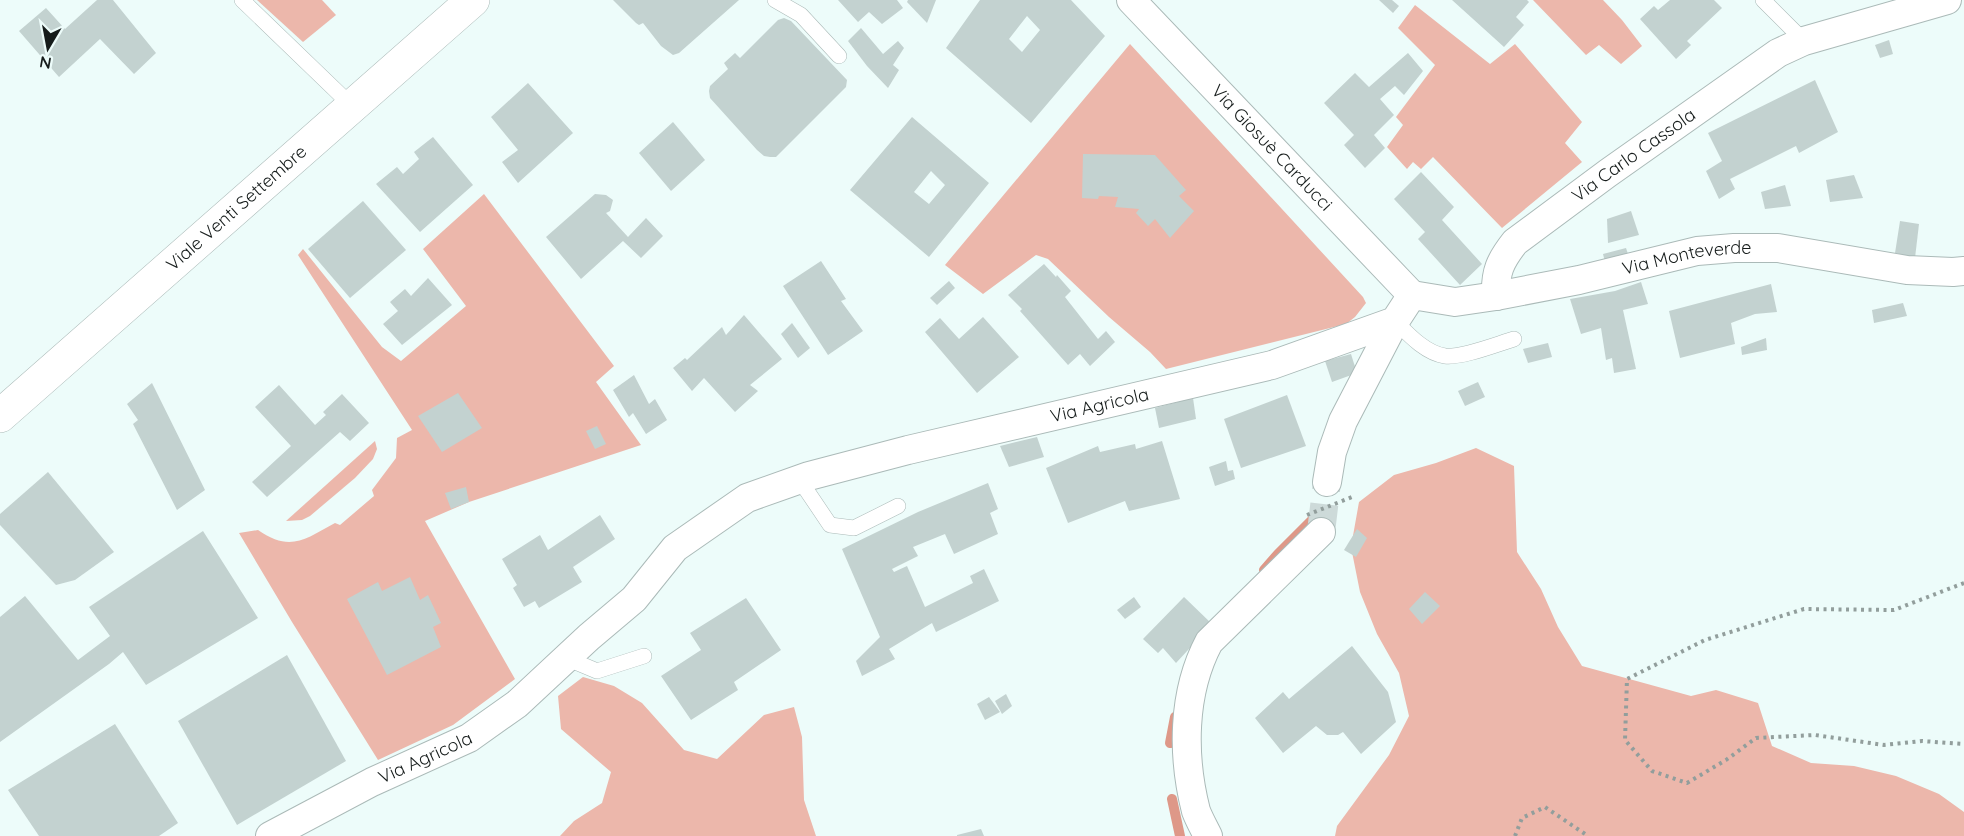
<svg xmlns="http://www.w3.org/2000/svg" width="1964" height="836" viewBox="0 0 1964 836" font-family="Quicksand,sans-serif">
	<rect width="100%" height="100%" fill="#edfcfa"/>
	<g fill="#ecb7ab">
		<path d="M 257,0 L 322,0 L 336,15 L 303,42 Z"/>
		<path d="M 1533,0 L 1603,0 L 1622,20 L 1642,46 L 1621,64 L 1599,45 L 1586,55 Z"/>
		<path d="M 1415,5 L 1490,64 L 1515,44 L 1582,122 L 1565,143 L 1582,162 L 1502,228 L 1433,157 L 1421,169 L 1413,162 L 1407,169 L 1387,147 L 1403,125 L 1396,117 L 1435,65 L 1398,28 Z"/>
		<path d="M 1130,44 L 1363,297 L 1366,303 L 1355,317 L 1346,324 L 1166,369 L 1150,352 L 1109,317 L 1048,259 L 1036,255 L 983,294 L 945,265 Z"/>
		<path d="M 484,194 L 614,366 L 596,382 L 641,445 L 469,502 L 425,521 L 515,679 L 453,725 L 378,760 L 292,622 L 239,533 L 258,530 C 290,552 304,540 335,523 L 340,525 L 374,496 L 372,490 L 396,458 L 397,438 L 412,430 L 298,255 L 303,249 L 382,347 L 401,361 L 466,306 L 423,249 Z"/>
		<path d="M 375,441 L 377,449 L 373,459 L 355,478 L 310,516 L 302,520 L 286,521 Z"/>
		<path d="M 1476,448 L 1514,466 L 1517,552 L 1541,589 L 1558,627 L 1582,666 L 1691,696 L 1716,690 L 1758,703 L 1772,746 L 1811,763 L 1854,766 L 1896,776 L 1939,794 L 1964,812 L 1964,836 L 1335,836 L 1337,826 L 1389,755 L 1409,716 L 1399,673 L 1377,634 L 1360,592 L 1351,547 L 1359,502 L 1394,475 L 1436,463 Z"/>
		<path d="M 583,677 L 614,686 L 642,703 L 684,750 L 717,759 L 764,715 L 794,707 L 802,737 L 804,800 L 816,836 L 560,836 L 574,821 L 602,803 L 611,772 L 561,729 L 558,696 Z"/>
	</g>
	<g fill="none" stroke-linecap="round" stroke-linejoin="round">
		<g stroke="#de9888" stroke-width="10">
			<path d="M 1264,570 L 1278,554 L 1315,517"/>
			<path d="M 1170,743 L 1175,717"/>
			<path d="M 1172,799 L 1180,836"/>
		</g>
	</g>
	<g fill="#c3d2d0" fill-rule="evenodd">
		<path d="M 97,0 L 113,0 L 156,53 L 134,74 L 100,39 L 59,77 L 19,31 L 46,8 L 65,29 Z"/>
		<path d="M 613,0 L 739,0 L 679,53 L 673,55 L 661,46 L 643,23 L 639,25 L 636,23 Z"/>
		<path d="M 838,0 L 897,0 L 903,8 L 882,24 L 869,12 L 858,22 Z"/>
		<path d="M 908,0 L 936,0 L 927,23 L 907,2 Z"/>
		<path d="M 980,0 L 1071,0 L 1105,36 L 1031,123 L 946,48 ZM 1027,16 L 1040,30 L 1022,52 L 1009,39 Z"/>
		<path d="M 1379,0 L 1392,0 L 1399,6 L 1393,13 Z"/>
		<path d="M 1452,0 L 1527,0 L 1529,2 L 1516,17 L 1524,25 L 1504,47 Z"/>
		<path d="M 1670,0 L 1714,0 L 1722,8 L 1687,41 L 1691,45 L 1676,59 L 1640,19 L 1654,6 L 1658,10 Z"/>
		<path d="M 784,18 L 791,21 L 847,80 L 846,87 L 776,157 L 770,157 L 764,156 L 757,150 L 710,98 L 709,91 L 710,86 L 728,69 L 724,63 L 735,53 L 740,58 L 778,20 Z"/>
		<path d="M 861,28 L 883,54 L 898,41 L 904,48 L 893,65 L 899,70 L 888,88 L 867,66 L 848,41 Z"/>
		<path d="M 1889,40 L 1893,54 L 1880,58 L 1875,45 Z"/>
		<path d="M 1408,53 L 1423,71 L 1404,95 L 1395,86 L 1380,99 L 1394,115 L 1374,135 L 1385,148 L 1365,168 L 1344,145 L 1354,135 L 1324,103 L 1355,73 L 1369,87 Z"/>
		<path d="M 1815,80 L 1838,132 L 1799,153 L 1796,146 L 1730,179 L 1735,189 L 1719,199 L 1706,171 L 1722,161 L 1708,133 Z"/>
		<path d="M 528,83 L 573,133 L 518,183 L 502,162 L 518,150 L 491,117 Z"/>
		<path d="M 912,117 L 989,183 L 929,257 L 850,190 ZM 931,171 L 945,185 L 929,204 L 914,192 Z"/>
		<path d="M 673,122 L 705,160 L 671,191 L 639,153 Z"/>
		<path d="M 433,137 L 473,185 L 420,232 L 376,184 L 397,167 L 403,174 L 419,159 L 414,152 Z"/>
		<path d="M 1083,154 L 1155,155 L 1186,190 L 1179,196 L 1194,211 L 1170,238 L 1155,219 L 1148,226 L 1136,213 L 1139,209 L 1115,207 L 1118,197 L 1099,196 L 1098,199 L 1082,198 Z"/>
		<path d="M 1421,172 L 1454,207 L 1442,220 L 1482,264 L 1460,285 L 1418,239 L 1425,232 L 1394,199 Z"/>
		<path d="M 1854,175 L 1863,198 L 1830,202 L 1826,180 Z"/>
		<path d="M 1785,185 L 1791,206 L 1765,209 L 1761,192 Z"/>
		<path d="M 595,194 L 606,195 L 613,200 L 610,211 L 606,213 L 628,237 L 646,218 L 663,236 L 641,258 L 623,241 L 581,279 L 546,237 Z"/>
		<path d="M 363,201 L 406,250 L 350,298 L 308,249 Z"/>
		<path d="M 1631,211 L 1639,235 L 1608,243 L 1607,219 Z"/>
		<path d="M 1900,221 L 1919,224 L 1915,258 L 1895,253 Z"/>
		<path d="M 1626,248 L 1630,260 L 1606,266 L 1603,254 Z"/>
		<path d="M 821,261 L 846,299 L 841,301 L 863,331 L 828,355 L 783,286 Z"/>
		<path d="M 1044,264 L 1056,277 L 1057,275 L 1071,291 L 1065,297 L 1098,339 L 1106,331 L 1115,342 L 1090,366 L 1080,354 L 1068,365 L 1020,311 L 1022,309 L 1008,295 Z"/>
		<path d="M 428,278 L 452,305 L 402,345 L 383,324 L 398,311 L 390,302 L 405,289 L 411,296 Z"/>
		<path d="M 949,281 L 955,288 L 937,305 L 930,298 Z"/>
		<path d="M 1641,282 L 1648,304 L 1623,310 L 1636,369 L 1614,373 L 1612,358 L 1606,360 L 1601,328 L 1581,334 L 1570,299 L 1615,291 Z"/>
		<path d="M 1771,284 L 1777,312 L 1755,314 L 1731,323 L 1735,344 L 1680,358 L 1669,311 Z"/>
		<path d="M 1903,303 L 1907,316 L 1874,323 L 1872,310 Z"/>
		<path d="M 744,315 L 782,359 L 750,385 L 758,391 L 735,412 L 704,378 L 692,391 L 673,368 L 685,358 L 687,360 L 722,327 L 726,335 Z"/>
		<path d="M 983,317 L 1019,357 L 977,393 L 925,332 L 940,318 L 959,339 Z"/>
		<path d="M 792,323 L 810,348 L 798,358 L 781,334 Z"/>
		<path d="M 1766,338 L 1767,350 L 1742,355 L 1741,347 Z"/>
		<path d="M 1548,343 L 1552,357 L 1528,363 L 1523,349 Z"/>
		<path d="M 1351,354 L 1357,373 L 1332,382 L 1325,361 Z"/>
		<path d="M 634,375 L 649,404 L 655,399 L 667,420 L 646,434 L 633,413 L 629,417 L 613,390 Z"/>
		<path d="M 1478,382 L 1485,397 L 1465,406 L 1458,391 Z"/>
		<path d="M 152,383 L 205,490 L 177,510 L 133,424 L 138,420 L 127,404 Z"/>
		<path d="M 279,385 L 315,425 L 326,415 L 323,412 L 342,394 L 369,423 L 350,441 L 340,432 L 267,497 L 252,482 L 291,446 L 255,407 Z"/>
		<path d="M 458,393 L 482,428 L 442,452 L 418,416 Z"/>
		<path d="M 1287,395 L 1306,446 L 1241,468 L 1224,419 Z"/>
		<path d="M 1193,398 L 1196,419 L 1159,428 L 1155,408 Z"/>
		<path d="M 597,426 L 606,444 L 595,449 L 586,431 Z"/>
		<path d="M 1037,437 L 1044,457 L 1009,467 L 1000,446 Z"/>
		<path d="M 1162,441 L 1180,499 L 1129,511 L 1125,501 L 1068,523 L 1046,468 L 1098,446 L 1100,452 L 1135,444 L 1136,449 Z"/>
		<path d="M 1226,461 L 1228,471 L 1233,470 L 1235,479 L 1215,486 L 1209,467 Z"/>
		<path d="M 48,472 L 114,552 L 75,580 L 56,585 L 0,525 L 0,514 Z"/>
		<path d="M 988,483 L 998,509 L 990,513 L 998,534 L 954,554 L 945,534 L 913,547 L 918,556 L 892,569 L 894,572 L 907,566 L 925,607 L 973,583 L 970,576 L 984,569 L 999,601 L 936,632 L 932,623 L 889,649 L 895,659 L 862,676 L 856,661 L 880,637 L 842,549 L 918,512 Z"/>
		<path d="M 466,487 L 469,502 L 451,509 L 445,493 Z"/>
		<path d="M 600,515 L 615,539 L 573,567 L 582,582 L 539,608 L 535,601 L 524,607 L 513,588 L 517,585 L 502,559 L 540,535 L 548,550 Z"/>
		<path d="M 1357,529 L 1367,538 L 1356,557 L 1344,550 Z"/>
		<path d="M 203,531 L 258,618 L 146,685 L 123,652 L 109,664 L 0,742 L 0,617 L 25,596 L 78,660 L 110,636 L 89,607 Z"/>
		<path d="M 410,577 L 420,600 L 428,595 L 441,623 L 433,627 L 441,647 L 387,675 L 347,599 L 378,582 L 382,591 Z"/>
		<path d="M 1425,592 L 1440,606 L 1422,624 L 1409,609 Z"/>
		<path d="M 1134,597 L 1141,607 L 1125,619 L 1117,610 Z"/>
		<path d="M 1184,597 L 1212,624 L 1176,663 L 1163,648 L 1158,653 L 1143,639 Z"/>
		<path d="M 746,598 L 781,650 L 734,682 L 738,690 L 691,720 L 661,676 L 701,650 L 690,633 Z"/>
		<path d="M 1352,646 L 1388,692 L 1396,722 L 1361,754 L 1343,732 L 1338,735 L 1327,735 L 1316,726 L 1283,753 L 1255,718 L 1283,692 L 1289,699 Z"/>
		<path d="M 287,655 L 346,761 L 237,825 L 178,721 Z"/>
		<path d="M 1006,694 L 1012,706 L 1002,714 L 995,701 Z"/>
		<path d="M 989,697 L 1000,712 L 985,720 L 977,704 Z"/>
		<path d="M 115,724 L 178,823 L 159,836 L 39,836 L 8,790 Z"/>
		<path d="M 981,829 L 984,836 L 957,836 L 957,835 Z"/>
	</g>
	<g fill="none" stroke-linecap="round" stroke-linejoin="round">
		<path stroke="#cddad9" stroke-width="28" stroke-dasharray="28 14" stroke-linecap="butt" d="M 1321,532 L 1327,482"/>
		<defs>
			<g id="service">
				<path d="M 242,0 L 352,106"/>
				<path d="M 775,0 L 801,15 L 839,56"/>
				<path d="M 1763,0 L 1804,41"/>
				<path d="M 1395,321 C 1408,334 1425,353 1445,356 C 1462,358 1497,344 1514,339"/>
				<path d="M 799,479 L 830,525 L 854,528 L 898,506"/>
				<path d="M 566,658 L 597,671 L 644,656"/>
			</g>
			<g id="minor">
				<path id="s1" d="M 1131,0 L 1412,295"/>
				<path id="s2" d="M 1412,295 L 1455,302 L 1496,296 L 1579,280 L 1697,251 L 1734,248 L 1778,248 L 1907,270 L 1953,272 L 1964,271"/>
				<path id="s3" d="M 1496,296 C 1495,272 1500,261 1515,242 L 1608,173 L 1778,53 L 1804,41 L 1947,0"/>
				<path d="M 1327,482 L 1332,452 L 1343,421 L 1395,321"/>
				<path id="s4" d="M 270,836 L 372,782 L 469,738 L 517,704 L 589,637 L 634,599 L 675,548 L 747,498 L 809,476 L 908,450 L 1272,365 L 1395,321 L 1412,295"/>
				<path d="M 1208,836 C 1204,828 1199,819 1196,811 C 1182,756 1182,693 1209,642 L 1321,532"/>
			</g>
			<g id="secondary">
				<path id="s5" d="M 0,416 L 473,0"/>
			</g>
		</defs>
		<use href="#service" stroke="#abbab8" stroke-width="16"/>
		<use href="#minor" stroke="#abbab8" stroke-width="30"/>
		<use href="#secondary" stroke="#abbab8" stroke-width="34"/>
		<g stroke="#929e9c" stroke-width="4" stroke-dasharray="3 4.5" stroke-linecap="butt">
			<path d="M 1964,583 L 1894,610 L 1804,609 L 1705,640 L 1627,679 L 1625,740 L 1652,771 L 1687,783 L 1726,760 L 1756,738 L 1815,735 L 1884,745 L 1922,741 L 1964,744"/>
			<path d="M 1515,836 L 1522,818 L 1545,807 L 1588,836"/>
		</g>
		<use href="#service" stroke="#fff" stroke-width="15"/>
		<use href="#minor" stroke="#fff" stroke-width="28"/>
		<use href="#secondary" stroke="#fff" stroke-width="33"/>
		<path stroke="#929e9c" stroke-width="4" stroke-dasharray="3 4.5" stroke-linecap="butt" d="M 1307,515 L 1352,497"/>
	</g>
	<g text-anchor="middle" stroke-width="6" stroke-linejoin="round" paint-order="stroke">
		<g font-size="18" fill="#161c1b" stroke="#edfcfa">
			<text dy="6" stroke="none"><textPath href="#s1" startOffset="204">Via Giosuè Carducci</textPath></text>
			<text dy="6" stroke="none"><textPath href="#s3" startOffset="206">Via Carlo Cassola</textPath></text>
			<text dy="6" stroke="none"><textPath href="#s5" startOffset="315">Viale Venti Settembre</textPath></text>
			<text dy="6" stroke="none"><textPath href="#s2" startOffset="280">Via Monteverde</textPath></text>
			<text dy="6" stroke="none"><textPath href="#s4" startOffset="956">Via Agricola</textPath></text>
			<text dy="6" stroke="none"><textPath href="#s4" startOffset="174">Via Agricola</textPath></text>
		</g>
	</g>
	<g transform="translate(48 48) rotate(190)" stroke="#edfcfa" stroke-width="4.5" paint-order="stroke">
	<path d="M0-4.5L10 22L0 15L-10 22Z" fill="#161c1b"/>
	<text y="-9" font-size="16" font-weight="bold" text-anchor="middle" fill="#161c1b">N</text>
	</g>
</svg>
